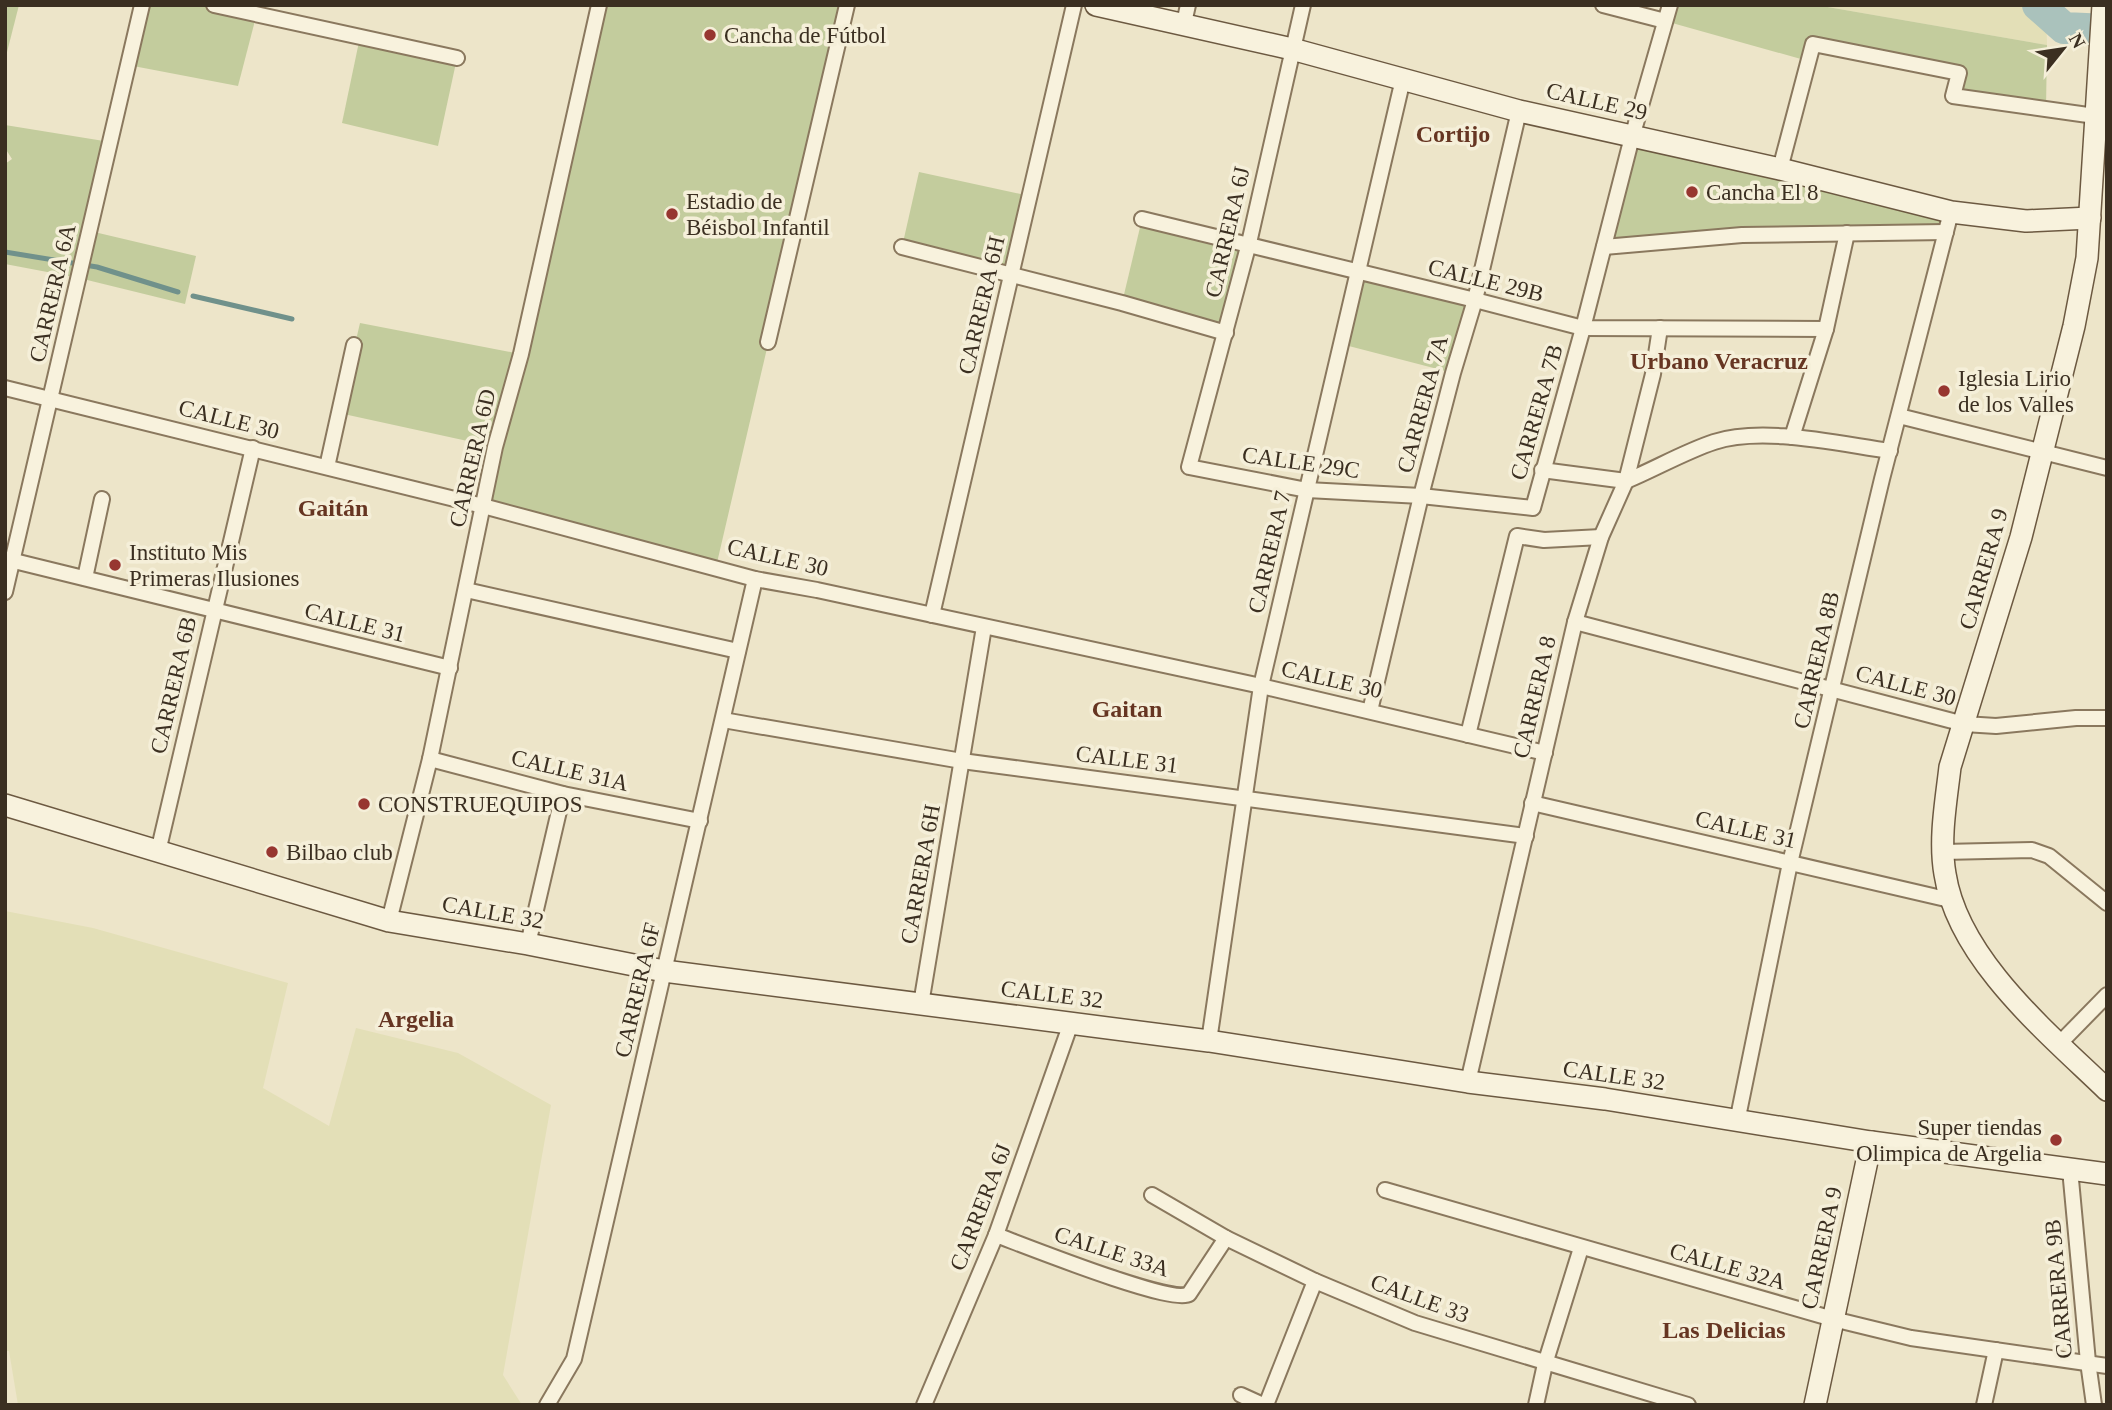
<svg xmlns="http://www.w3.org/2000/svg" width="2112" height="1410" viewBox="0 0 2112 1410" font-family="Georgia,serif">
	<rect width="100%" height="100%" fill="#ede5c9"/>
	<g fill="#e3dfb7">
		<path d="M 1816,5 L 2046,5 L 2047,45 Z"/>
		<path d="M 5,911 L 93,928 L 288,983 L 263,1088 L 329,1126 L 356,1028 L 458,1053 L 551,1105 L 503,1375 L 522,1405 L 18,1405 L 9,1351 L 5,1351 Z"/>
	</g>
	<g fill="#c3cc9d">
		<path d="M 5,5 L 19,5 L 5,60 Z"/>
		<path d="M 142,5 L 214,5 L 257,13 L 238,86 L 128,65 Z"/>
		<path d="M 599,5 L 847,5 L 716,567 L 483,506 L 495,447 L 339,413 L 360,323 L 521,354 Z"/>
		<path d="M 1670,5 L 1816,5 L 2047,45 L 2046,109 L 1953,96 L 1958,74 L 1813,44 L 1808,61 L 1665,21 Z"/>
		<path d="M 360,37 L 457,58 L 438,146 L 342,123 Z"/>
		<path d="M 5,125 L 110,142 L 90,231 L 196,256 L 185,304 L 79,278 L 5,264 L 5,164 L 12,159 L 5,148 Z"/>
		<path d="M 1632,137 L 1951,212 L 1946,232 L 1604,247 Z"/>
		<path d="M 919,172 L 1030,196 L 1011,276 L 902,247 Z"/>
		<path d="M 1142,219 L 1249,243 L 1226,333 L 1122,303 Z"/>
		<path d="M 1358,272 L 1475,300 L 1453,373 L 1341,344 Z"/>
	</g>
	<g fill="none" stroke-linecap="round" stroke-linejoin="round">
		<g stroke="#70918b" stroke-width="5">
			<path d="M 5,252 L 97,267 L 178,292"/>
			<path d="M 193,296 L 292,319"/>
		</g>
		<path stroke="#aac2bc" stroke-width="32" d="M 2038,5 L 2064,28 L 2107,30"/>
		<defs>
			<g id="street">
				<path d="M 214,5 L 457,58"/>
				<path d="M 1303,5 L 1249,243 L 1189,467 L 1307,490 L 1421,496 L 1533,508 L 1583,328 L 1632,137 L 1670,5"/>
				<path d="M 1603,5 L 1665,21"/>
				<path d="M 1184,23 L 1188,5"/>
				<path d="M 1780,169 L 1813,44 L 1959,73 L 1953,96 L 2095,116 L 2107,123"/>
				<path d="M 1142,219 L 1475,300 L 1583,328 L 1826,329"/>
				<path d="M 902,247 L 1122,303 L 1226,333"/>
				<path d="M 1604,247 L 1742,235 L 1946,232"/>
				<path d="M 768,342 L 847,5"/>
				<path d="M 5,388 L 483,506 L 755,579 L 817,590 L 1261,686 L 1545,753"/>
				<path d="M 1899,416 L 2107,468"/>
				<path d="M 1792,437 L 1826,329 L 1847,233"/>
				<path d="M 327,467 L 354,345"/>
				<path d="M 1542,470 L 1626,481"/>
				<path d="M 1626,481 C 1655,469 1684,452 1714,442 C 1763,426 1839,444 1890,451"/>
				<path d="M 6,559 L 450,668"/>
				<path d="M 85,578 L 102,499"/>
				<path d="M 466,590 L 738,651"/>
				<path d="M 5,592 L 142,5"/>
				<path d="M 932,615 L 1074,5"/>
				<path d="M 1575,622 L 1964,724 L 1996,726 L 2076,718 L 2107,718"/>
				<path d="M 1370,711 L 1421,496 L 1453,373 L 1475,300 L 1519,111"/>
				<path d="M 723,720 L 962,761 L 1526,836"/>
				<path d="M 1468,735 L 1517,536 L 1544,540 L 1601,537"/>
				<path d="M 430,759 L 563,794 L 700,821"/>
				<path d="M 1532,803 L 1950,900"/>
				<path d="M 158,852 L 253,448"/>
				<path d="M 1943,852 L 2032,850 L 2049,856 L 2107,903"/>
				<path d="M 389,921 L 430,759 L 495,447 L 521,354 L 599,5"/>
				<path d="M 528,944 L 563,794"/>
				<path d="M 921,1004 L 984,627"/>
				<path d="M 1209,1041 L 1261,686 L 1403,79"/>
				<path d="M 2059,1044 L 2107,995"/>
				<path d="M 1468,1082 L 1575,622 L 1601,537 L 1626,481 L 1653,374 L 1660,328"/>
				<path d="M 1737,1122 L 1790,863 L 1882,479 L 1951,212"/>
				<path d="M 2070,1169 L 2088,1362 L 2094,1405"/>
				<path d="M 1385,1190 L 1833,1319 L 1911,1338 L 2107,1366"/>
				<path d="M 1152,1195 L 1226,1238 L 1315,1281 L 1415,1323 L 1688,1405"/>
				<path d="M 996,1235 C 1023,1245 1173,1305 1189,1294 L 1226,1238"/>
				<path d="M 1241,1395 L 1263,1405"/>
				<path d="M 547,1405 L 574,1359 L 755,579"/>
				<path d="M 924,1405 L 996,1235 L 1071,1023"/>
				<path d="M 1266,1405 L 1315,1281"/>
				<path d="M 1536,1405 L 1545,1364 L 1581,1248"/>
				<path d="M 1984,1405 L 1996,1350"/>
			</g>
			<g id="secondary">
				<path d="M 1096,5 L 1292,49 L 1519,111 L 1780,169 L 1951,212 L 2026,221 L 2090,218"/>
				<path d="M 2103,5 L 2087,258 L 2074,326 L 2021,537 L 1950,767 C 1946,802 1939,839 1945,874 C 1958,959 2048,1033 2107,1090"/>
				<path d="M 5,805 L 389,921 L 528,944 L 664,971 L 1209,1041 L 1468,1082 L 1605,1099 L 1871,1142 L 2107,1174"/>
				<path d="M 1815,1405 L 1871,1142"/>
			</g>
		</defs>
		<use href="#street" stroke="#8a785e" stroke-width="18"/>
		<use href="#secondary" stroke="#6c5941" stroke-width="24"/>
		<use href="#street" stroke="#f8f2dd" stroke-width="14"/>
		<use href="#secondary" stroke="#f8f2dd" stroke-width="21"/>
	</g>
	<g fill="#973630" stroke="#f5efd9" stroke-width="2.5">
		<circle cx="710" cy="35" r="7"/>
		<circle cx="1692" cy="192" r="7"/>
		<circle cx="672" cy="214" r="7"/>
		<circle cx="1944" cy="391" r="7"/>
		<circle cx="115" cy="565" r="7"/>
		<circle cx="364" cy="804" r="7"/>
		<circle cx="272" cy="852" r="7"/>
		<circle cx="2056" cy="1140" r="7"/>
	</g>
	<g text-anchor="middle" stroke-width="7" stroke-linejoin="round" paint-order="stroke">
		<g font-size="23" fill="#3b2f21" stroke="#f5efd9" text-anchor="start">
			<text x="724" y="43">Cancha de Fútbol</text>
			<text x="1706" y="200">Cancha El 8</text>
			<text x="686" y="209">Estadio de<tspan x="686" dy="26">Béisbol Infantil</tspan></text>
			<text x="1958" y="386">Iglesia Lirio<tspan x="1958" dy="26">de los Valles</tspan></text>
			<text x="129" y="560">Instituto Mis<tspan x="129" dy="26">Primeras Ilusiones</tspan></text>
			<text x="378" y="812">CONSTRUEQUIPOS</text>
			<text x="286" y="860">Bilbao club</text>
			<text x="2042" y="1135" text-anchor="end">Super tiendas<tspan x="2042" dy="26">Olimpica de Argelia</tspan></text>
		</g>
		<g font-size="23" fill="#3b2f21" stroke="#f5efd9">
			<text transform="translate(1597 101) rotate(13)" y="8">CALLE 29</text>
			<text transform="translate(1227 232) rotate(-77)" y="8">CARRERA 6J</text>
			<text transform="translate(1486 280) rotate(14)" y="8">CALLE 29B</text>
			<text transform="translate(52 293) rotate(-77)" y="8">CARRERA 6A</text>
			<text transform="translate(981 305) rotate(-77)" y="8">CARRERA 6H</text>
			<text transform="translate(1422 404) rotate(-75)" y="8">CARRERA 7A</text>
			<text transform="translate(1536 412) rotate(-74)" y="8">CARRERA 7B</text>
			<text transform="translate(229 419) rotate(14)" y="8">CALLE 30</text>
			<text transform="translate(472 458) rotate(-77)" y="8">CARRERA 6D</text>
			<text transform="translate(1301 462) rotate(8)" y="8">CALLE 29C</text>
			<text transform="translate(1269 552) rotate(-77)" y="8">CARRERA 7</text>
			<text transform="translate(778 557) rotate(13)" y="8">CALLE 30</text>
			<text transform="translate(1983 569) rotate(-74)" y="8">CARRERA 9</text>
			<text transform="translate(355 622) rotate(14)" y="8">CALLE 31</text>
			<text transform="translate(1816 660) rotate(-77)" y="8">CARRERA 8B</text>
			<text transform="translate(1332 679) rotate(13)" y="8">CALLE 30</text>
			<text transform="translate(173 685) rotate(-77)" y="8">CARRERA 6B</text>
			<text transform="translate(1906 685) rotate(15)" y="8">CALLE 30</text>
			<text transform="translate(1534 697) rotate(-77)" y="8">CARRERA 8</text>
			<text transform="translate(1127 759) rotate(7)" y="8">CALLE 31</text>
			<text transform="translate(570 770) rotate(13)" y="8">CALLE 31A</text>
			<text transform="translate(1746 829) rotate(13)" y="8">CALLE 31</text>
			<text transform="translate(920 874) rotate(-80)" y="8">CARRERA 6H</text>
			<text transform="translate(493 912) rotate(10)" y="8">CALLE 32</text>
			<text transform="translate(637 990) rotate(-77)" y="8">CARRERA 6F</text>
			<text transform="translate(1052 994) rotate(7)" y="8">CALLE 32</text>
			<text transform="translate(1614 1075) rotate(8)" y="8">CALLE 32</text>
			<text transform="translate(980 1207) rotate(-69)" y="8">CARRERA 6J</text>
			<text transform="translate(1821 1248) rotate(-78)" y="8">CARRERA 9</text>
			<text transform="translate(1112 1251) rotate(18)" y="8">CALLE 33A</text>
			<text transform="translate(1728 1266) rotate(16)" y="8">CALLE 32A</text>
			<text transform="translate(2058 1289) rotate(-95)" y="8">CARRERA 9B</text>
			<text transform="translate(1420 1298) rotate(20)" y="8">CALLE 33</text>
		</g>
		<g font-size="24" font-weight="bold" fill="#663522" stroke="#f5efd9">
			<text x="1453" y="142">Cortijo</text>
			<text x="1719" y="369">Urbano Veracruz</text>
			<text x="333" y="516">Gaitán</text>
			<text x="1127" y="717">Gaitan</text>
			<text x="416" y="1027">Argelia</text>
			<text x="1724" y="1338">Las Delicias</text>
		</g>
	</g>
	<rect width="2112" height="1410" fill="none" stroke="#3b2f21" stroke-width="14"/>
	<g transform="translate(2063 49) rotate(60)" stroke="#f5efd9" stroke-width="5" paint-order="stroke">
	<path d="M0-5L12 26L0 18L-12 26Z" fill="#3b2f21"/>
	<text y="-10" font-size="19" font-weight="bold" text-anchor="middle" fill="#3b2f21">N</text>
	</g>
</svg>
